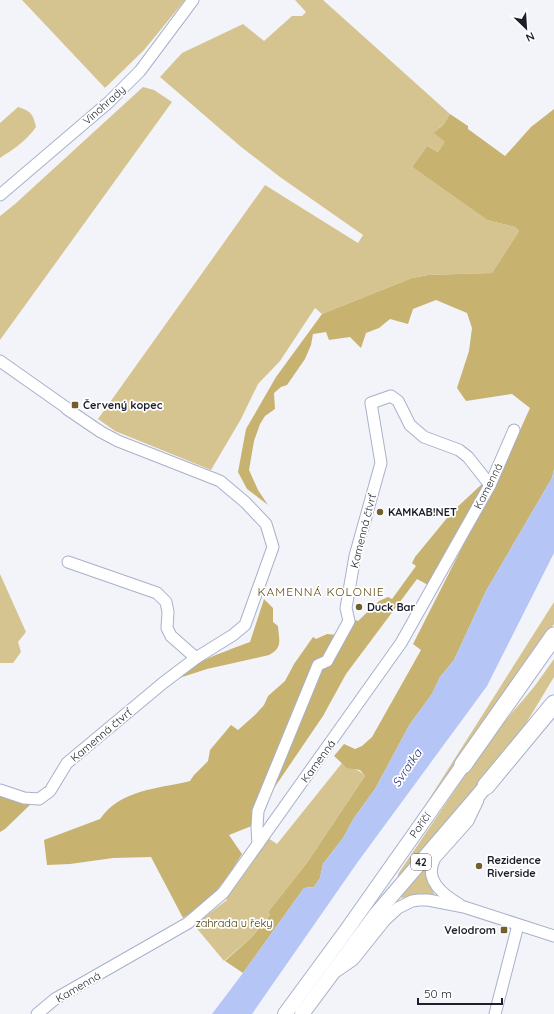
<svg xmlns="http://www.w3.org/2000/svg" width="554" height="1014" viewBox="0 0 554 1014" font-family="Quicksand,sans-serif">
	<rect width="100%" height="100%" fill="#f2f4fa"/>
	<g fill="#d6c490">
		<path d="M 22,0 L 185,0 L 144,50 L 105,88 Z"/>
		<path d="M 295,0 L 323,0 L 450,114 L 444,124 L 439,128 L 446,142 L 438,152 L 427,146 L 412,167 L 487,220 L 515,227 L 519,231 L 492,273 L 428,275 L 412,278 L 322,314 L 315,308 L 280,361 L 258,384 L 241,419 L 211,470 L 115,431 L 98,419 L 265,185 L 358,243 L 363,235 L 280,177 L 240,146 L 160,77 L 182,53 L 243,24 L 264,41 L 292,16 L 302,16 L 306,12 Z"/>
		<path d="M 143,87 L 154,90 L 172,102 L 0,340 L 0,216 L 15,204 Z"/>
		<path d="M 18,107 C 31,111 33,114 36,127 C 27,140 14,149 0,158 L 0,123 Z"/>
		<path d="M 0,574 L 26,632 L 18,642 L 21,652 L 13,663 L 0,663 Z"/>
		<path d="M 554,602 L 554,624 L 381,875 Z"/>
		<path d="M 554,659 L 554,677 L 525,725 L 513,742 L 401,875 L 398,876 L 398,874 L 489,740 L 534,687 Z"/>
		<path d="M 342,763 C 349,769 359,768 365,776 L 306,864 L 268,912 L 270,915 L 252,937 L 224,961 L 194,925 L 227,900 L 225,898 L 268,838 L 277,844 Z"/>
		<path d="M 425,867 L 426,867 L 427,875 L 435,896 L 419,895 L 402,898 L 401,896 Z"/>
	</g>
	<g fill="#c8b270">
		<path d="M 554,109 L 554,469 L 552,478 L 486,591 L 454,660 L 440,677 L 432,694 L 410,724 L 375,789 L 354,818 L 343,838 L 323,864 L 320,878 L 314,887 L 304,888 L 243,973 L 225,961 L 252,937 L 270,915 L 268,912 L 306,864 L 365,776 L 360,770 L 347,768 L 334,756 L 344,744 L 355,749 L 362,746 L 372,737 L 421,650 L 413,644 L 507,459 L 530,408 L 512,394 L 466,401 L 457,388 L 469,351 L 472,328 L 467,313 L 436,300 L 413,309 L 408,324 L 390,319 L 379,328 L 366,333 L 361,348 L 350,337 L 329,340 L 326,332 L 313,334 L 311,345 L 305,359 L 287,385 L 281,387 L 274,393 L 275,409 L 265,416 L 260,424 L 254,441 L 249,470 L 258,490 L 268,505 L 247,489 L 238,472 L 246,429 L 276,377 L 322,314 L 412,278 L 428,275 L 492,273 L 519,231 L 515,227 L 487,220 L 412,167 L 427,146 L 438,152 L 445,142 L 434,133 L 444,124 L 450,114 L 468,126 L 468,129 L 505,156 L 531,127 Z"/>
		<path d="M 482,484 L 483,488 L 428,585 L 417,579 L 346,674 L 323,716 L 270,794 L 259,823 L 229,835 L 242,854 C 224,883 213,899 183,918 L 151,857 L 113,858 L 70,864 L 47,865 L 44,840 L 100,819 C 121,789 158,789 190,781 L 194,775 L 208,761 L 210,750 L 231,725 L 238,730 L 256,714 L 264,705 L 268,696 L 285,681 L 294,664 L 313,637 L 316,639 L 327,634 L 347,636 L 352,619 L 358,621 L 379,601 L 388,597 L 392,599 L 416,566 L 412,563 L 415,557 L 452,512 Z"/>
		<path d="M 264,599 L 273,608 L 273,622 L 278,626 C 279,640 283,648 269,655 L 207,669 L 173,680 C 187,664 229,650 250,642 Z"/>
		<path d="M 0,794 L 33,802 L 5,829 L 0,832 Z"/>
	</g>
	<path fill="#b5c5f6" d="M 554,469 L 554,553 L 487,686 L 357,863 L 252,1014 L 212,1014 L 243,973 L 304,888 L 314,887 L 320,878 L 323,864 L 343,838 L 354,818 L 375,789 L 410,724 L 432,694 L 440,677 L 454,660 L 486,591 L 552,478 Z"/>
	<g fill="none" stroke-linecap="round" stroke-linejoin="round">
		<defs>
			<g id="minor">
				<path d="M 0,195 L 109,102 L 140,71 L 193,0"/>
				<path d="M 0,361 L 71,411"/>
				<path d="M 68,562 L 157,593 L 166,602 L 168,612 L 167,628 L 171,636 L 196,658"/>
				<path d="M 0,790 L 24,798 L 39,799 L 50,791 L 67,763 L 163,683 L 196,658 L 233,635 L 245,625 L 273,547 L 266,524 L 245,502 L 220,481 L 118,441 L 101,432 L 67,409"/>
				<path d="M 258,844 L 257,827 L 258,811 L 318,665 L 327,661 L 349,621 L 346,608 L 355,556 L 381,463 L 371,403 L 391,396 L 398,401 L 410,425 L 424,437 L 459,450 L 468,457 L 490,485"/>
				<path d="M 459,904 C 442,894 423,879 435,858 L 468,821 L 478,800"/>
				<path d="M 337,971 L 353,960 L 385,920 L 398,908 L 412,901 L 419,900 L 428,900 L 464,907 L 554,936"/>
				<path d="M 37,1014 L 55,999 L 188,923 L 223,893 L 401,643 L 490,485 L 514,430"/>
				<path d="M 495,1014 L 518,925"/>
			</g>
			<g id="major">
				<path d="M 285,1014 L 346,931 L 463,765"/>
				<path d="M 302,1014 L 377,913 L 486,786"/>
			</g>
			<g id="highway">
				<path d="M 463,765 L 554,636"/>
				<path d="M 486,786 L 554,704"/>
			</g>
		</defs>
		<use href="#minor" stroke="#a8b1cb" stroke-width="13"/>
		<use href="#major" stroke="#a8b1cb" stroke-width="16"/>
		<use href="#highway" stroke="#a8b1cb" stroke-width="19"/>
		<use href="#minor" stroke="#fff" stroke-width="11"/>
		<use href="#major" stroke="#fff" stroke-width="14"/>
		<use href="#highway" stroke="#fff" stroke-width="17"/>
	</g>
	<g fill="#71602e" stroke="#fff" stroke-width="1.5">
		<rect x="71" y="401" width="8" height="8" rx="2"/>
		<circle cx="380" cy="512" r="4"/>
		<circle cx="359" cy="607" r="4"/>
		<circle cx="479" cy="866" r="4"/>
		<rect x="500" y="926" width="8" height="8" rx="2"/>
	</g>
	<g text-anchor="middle" stroke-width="3.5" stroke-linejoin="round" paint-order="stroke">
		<rect fill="#fff" stroke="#61636a" stroke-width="1" x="411" y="854" width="20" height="16" rx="3"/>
		<g font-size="10" font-weight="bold" fill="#1d202a">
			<text x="421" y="866">42</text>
		</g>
		<g font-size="11" fill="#1d202a" stroke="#fff">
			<text transform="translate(104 105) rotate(-42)" y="4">Vinohrady</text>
			<text transform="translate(488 486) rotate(-63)" y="4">Kamenná</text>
			<text transform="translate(363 531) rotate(-76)" y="4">Kamenná čtvrť</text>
			<text transform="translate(101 735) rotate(-40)" y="4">Kamenná čtvrť</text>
			<text transform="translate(318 761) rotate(-54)" y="4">Kamenná</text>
			<text transform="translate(420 825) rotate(-55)" y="4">Poříčí</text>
			<text transform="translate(78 987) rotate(-30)" y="4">Kamenná</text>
		</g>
		<g font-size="11" font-weight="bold" fill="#1d202a" stroke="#fff" text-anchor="start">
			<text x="83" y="409">Červený kopec</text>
			<text x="388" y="516">KAMKAB!NET</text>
			<text x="367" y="611">Duck Bar</text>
			<text x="487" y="864">Rezidence<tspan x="487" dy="13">Riverside</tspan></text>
			<text x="496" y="934" text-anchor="end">Velodrom</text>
		</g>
		<g font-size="11" fill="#473800" stroke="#fff">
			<text x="234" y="927">zahrada u řeky</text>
		</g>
		<g font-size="12" letter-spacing="1" fill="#5e4c0e" stroke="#fff">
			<text x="321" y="596">KAMENNÁ KOLONIE</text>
		</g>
		<g font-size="12" font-style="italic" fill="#222f74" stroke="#fff">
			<text transform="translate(407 768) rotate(-56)" y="4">Svratka</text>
		</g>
	</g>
	<g transform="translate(526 28) rotate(155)" stroke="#ffffff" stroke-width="3" paint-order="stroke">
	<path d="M0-3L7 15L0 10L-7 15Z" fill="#1d202a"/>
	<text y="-6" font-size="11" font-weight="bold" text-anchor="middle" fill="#1d202a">N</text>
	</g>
	<path d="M418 998v6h84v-6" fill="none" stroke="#1d202a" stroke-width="2"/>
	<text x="424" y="998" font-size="12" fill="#1d202a" stroke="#ffffff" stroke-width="3" paint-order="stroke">50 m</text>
</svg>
